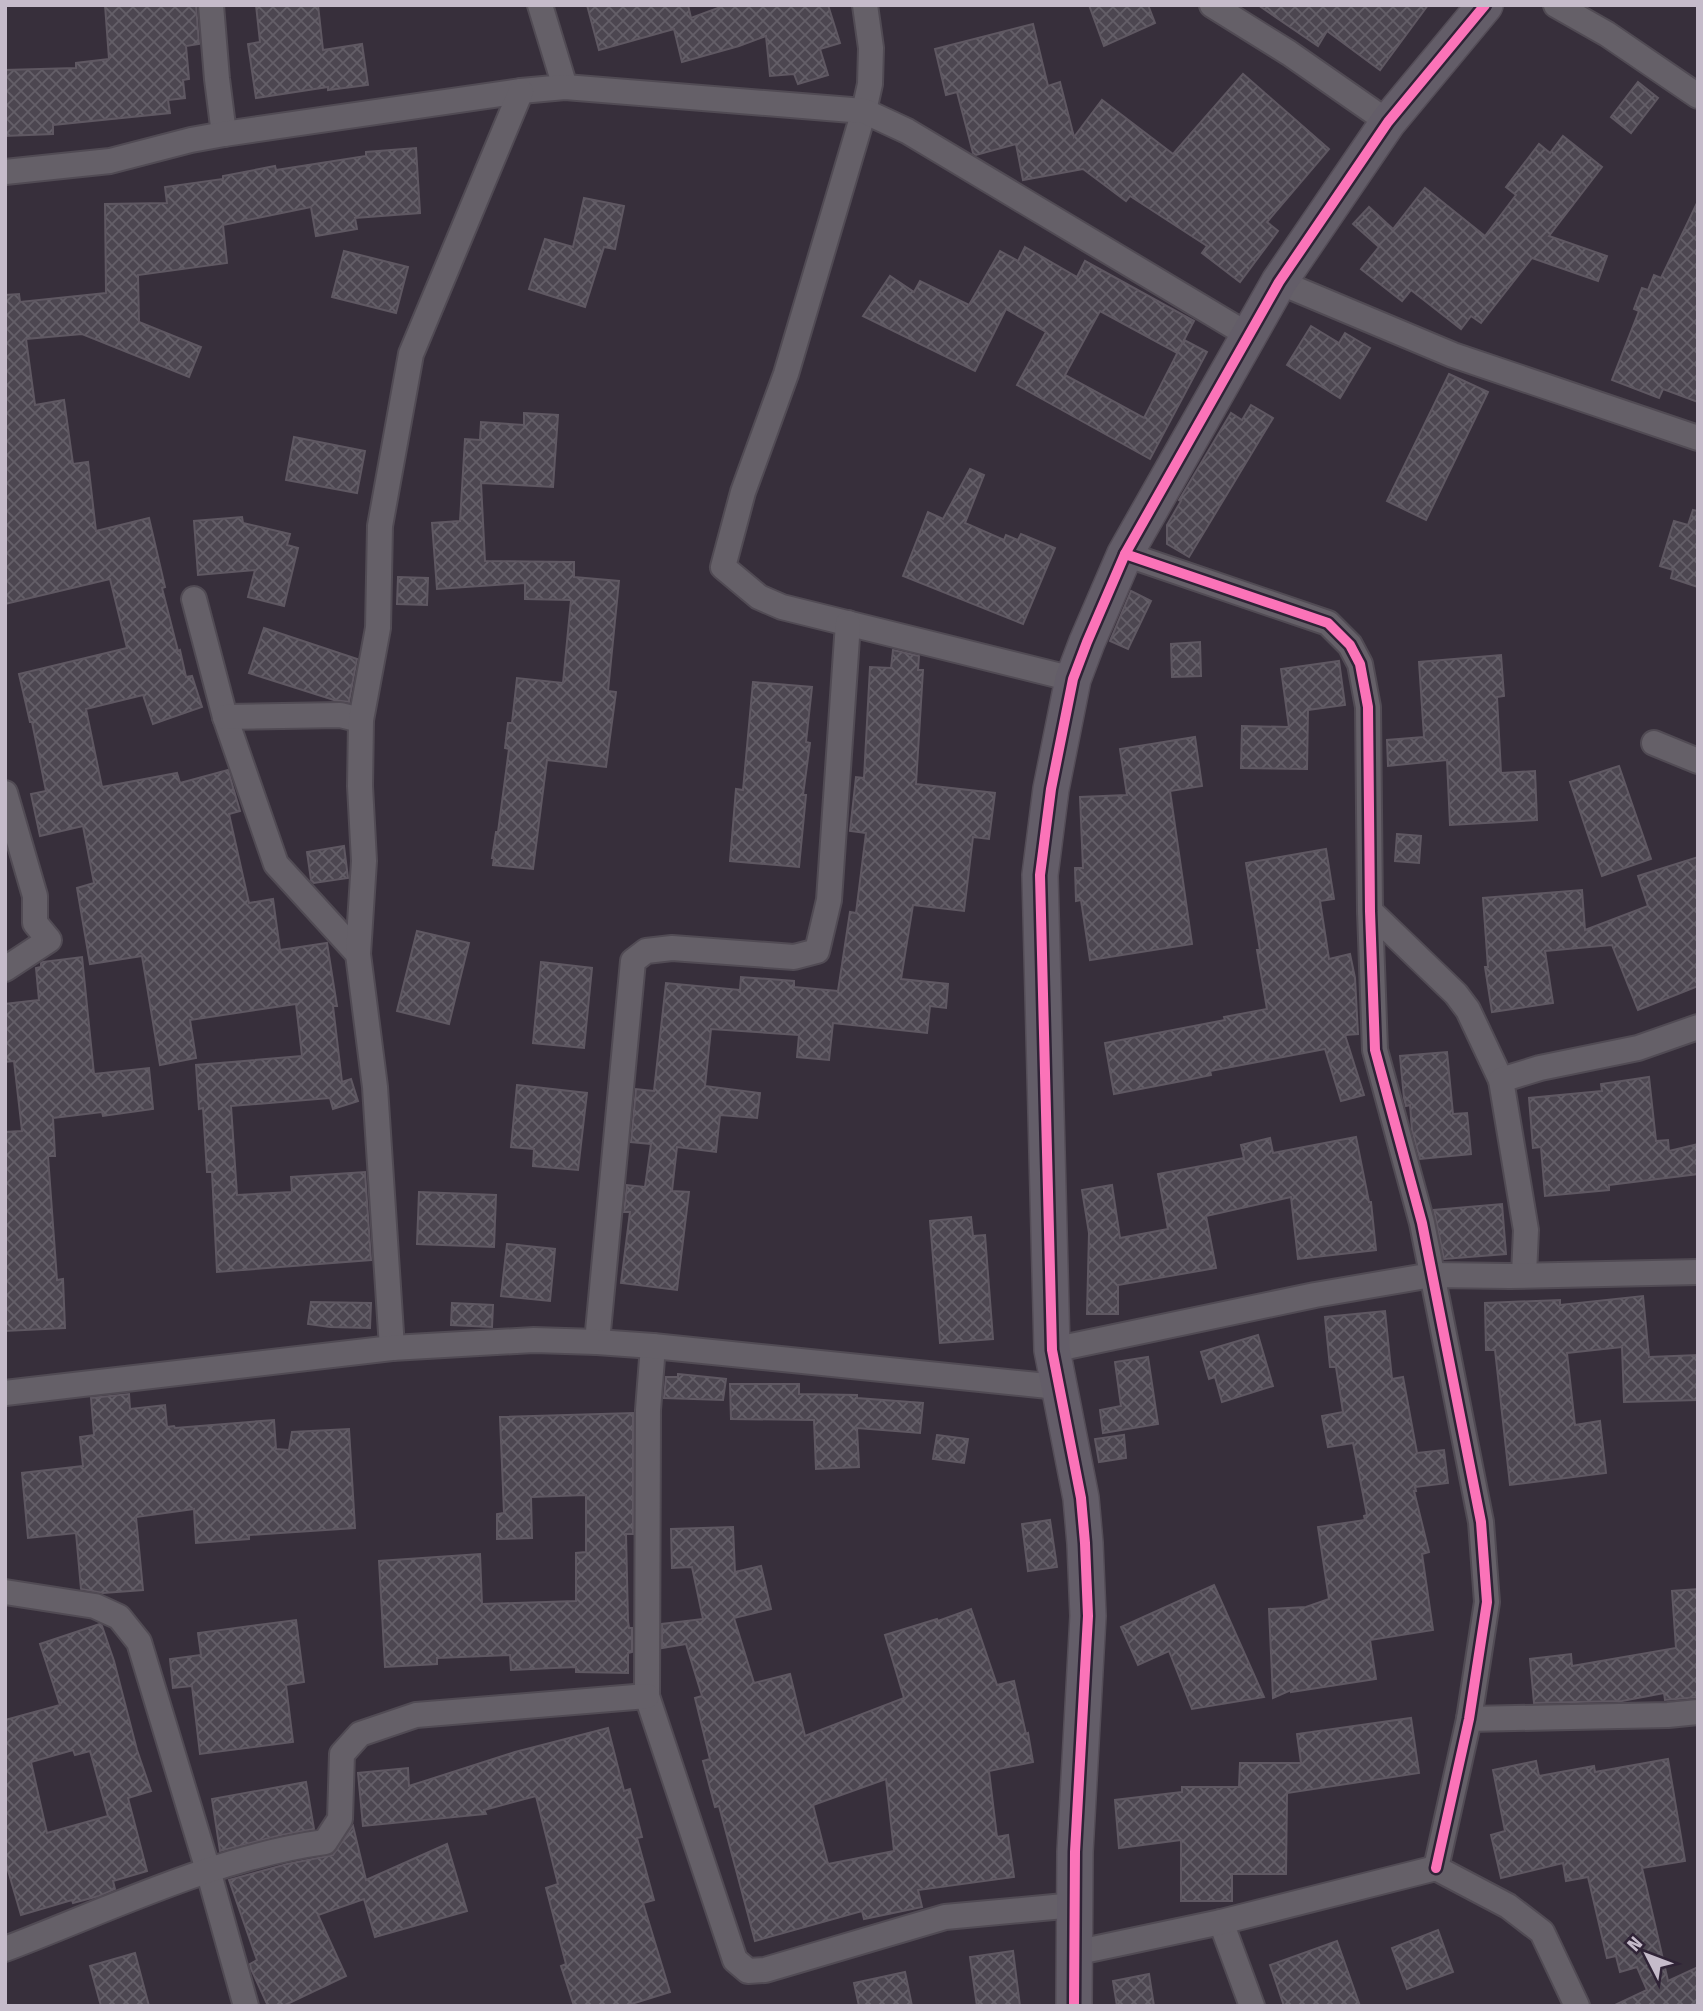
<svg xmlns="http://www.w3.org/2000/svg" width="1703" height="2011" viewBox="0 0 1703 2011" font-family="'Fira Sans Condensed',sans-serif">
	<defs>
		<pattern id="building-cross-hatch" width="8" height="8" patternUnits="userSpaceOnUse" patternTransform="scale(1.75)"><rect width="8" height="8" fill="#4c4650"/><path d="M0 0l8 8M0 8l8-8" fill="none" stroke="#645f68"/></pattern>
	</defs>
	<rect width="100%" height="100%" fill="#372f3b"/>
	<g fill="url(#building-cross-hatch)" stroke="#5f5862" stroke-width="2" fill-rule="evenodd">
		<path d="M 105,5 L 196,5 L 199,44 L 186,46 L 189,79 L 183,80 L 185,98 L 168,100 L 170,113 L 53,125 L 53,134 L 5,136 L 5,70 L 76,68 L 76,63 L 109,59 Z"/>
		<path d="M 256,5 L 318,5 L 323,50 L 362,44 L 368,85 L 328,90 L 328,87 L 256,98 L 248,44 L 260,42 Z"/>
		<path d="M 587,5 L 688,5 L 691,18 L 726,5 L 828,5 L 840,43 L 820,49 L 828,75 L 798,84 L 794,74 L 770,76 L 766,36 L 739,46 L 682,62 L 674,29 L 599,50 Z"/>
		<path d="M 1089,5 L 1148,5 L 1155,23 L 1104,46 Z"/>
		<path d="M 1258,5 L 1428,5 L 1380,70 L 1327,31 L 1318,46 Z"/>
		<path d="M 1033,24 L 1048,86 L 1060,82 L 1074,137 L 1102,100 L 1173,154 L 1243,74 L 1329,149 L 1267,222 L 1278,231 L 1240,282 L 1202,253 L 1207,246 L 1130,196 L 1126,201 L 1083,169 L 1023,180 L 1016,144 L 976,155 L 973,153 L 957,92 L 946,95 L 935,49 Z"/>
		<path d="M 1638,82 L 1658,98 L 1631,133 L 1611,117 Z"/>
		<path d="M 1563,136 L 1602,167 L 1549,236 L 1607,256 L 1598,281 L 1532,258 L 1481,323 L 1471,316 L 1461,329 L 1411,290 L 1402,301 L 1361,269 L 1379,247 L 1353,224 L 1369,207 L 1393,229 L 1425,188 L 1485,236 L 1516,195 L 1506,187 L 1539,144 L 1550,153 Z"/>
		<path d="M 416,148 L 420,213 L 355,218 L 357,229 L 316,236 L 311,207 L 223,225 L 227,263 L 138,275 L 139,322 L 201,347 L 189,377 L 82,334 L 26,339 L 35,405 L 64,400 L 73,464 L 88,462 L 96,531 L 149,518 L 165,587 L 162,588 L 178,651 L 180,650 L 186,677 L 192,676 L 202,707 L 153,724 L 143,695 L 86,709 L 102,787 L 177,773 L 180,783 L 228,770 L 240,811 L 229,814 L 249,903 L 273,899 L 280,950 L 327,943 L 337,1006 L 333,1006 L 342,1082 L 351,1079 L 358,1101 L 333,1109 L 330,1098 L 231,1106 L 237,1195 L 292,1192 L 291,1177 L 365,1172 L 371,1260 L 217,1272 L 212,1172 L 207,1172 L 203,1108 L 199,1109 L 196,1065 L 302,1056 L 296,1004 L 190,1020 L 196,1058 L 160,1065 L 142,956 L 90,964 L 77,888 L 94,883 L 83,826 L 40,836 L 31,794 L 46,791 L 32,722 L 30,722 L 19,674 L 127,648 L 110,579 L 5,604 L 5,295 L 19,294 L 20,302 L 106,293 L 105,204 L 167,203 L 165,187 L 223,179 L 223,176 L 275,166 L 276,170 L 366,156 L 366,152 Z"/>
		<path d="M 584,198 L 624,206 L 615,249 L 604,247 L 585,307 L 529,289 L 545,239 L 573,247 Z"/>
		<path d="M 1698,201 L 1698,402 L 1663,389 L 1659,398 L 1612,380 L 1639,311 L 1634,309 L 1642,288 L 1648,290 L 1654,275 L 1661,278 Z"/>
		<path d="M 1025,247 L 1077,277 L 1085,261 L 1194,321 L 1184,340 L 1207,352 L 1150,459 L 1017,385 L 1046,332 L 1006,309 L 975,371 L 863,316 L 890,276 L 914,292 L 920,281 L 969,305 L 1000,251 L 1018,261 ZM 1100,311 L 1177,353 L 1184,340 L 1144,418 L 1065,375 Z"/>
		<path d="M 344,251 L 408,267 L 396,313 L 332,297 Z"/>
		<path d="M 1311,326 L 1339,343 L 1345,333 L 1370,348 L 1340,398 L 1287,365 Z"/>
		<path d="M 1449,374 L 1488,392 L 1426,520 L 1387,501 Z"/>
		<path d="M 1251,405 L 1273,418 L 1189,557 L 1167,544 L 1167,525 L 1181,501 L 1179,500 L 1231,413 L 1242,420 Z"/>
		<path d="M 524,413 L 558,415 L 553,487 L 481,483 L 485,561 L 574,562 L 574,577 L 619,581 L 608,691 L 616,692 L 606,767 L 547,760 L 533,869 L 493,865 L 494,858 L 492,858 L 496,832 L 498,832 L 509,749 L 505,748 L 508,723 L 512,723 L 517,678 L 563,683 L 571,600 L 525,599 L 525,583 L 437,589 L 432,523 L 460,521 L 465,439 L 480,440 L 481,422 L 524,425 Z"/>
		<path d="M 294,437 L 365,451 L 357,493 L 286,480 Z"/>
		<path d="M 970,469 L 984,475 L 965,523 L 1004,540 L 1006,535 L 1018,540 L 1021,534 L 1055,548 L 1023,624 L 903,576 L 928,512 L 943,519 Z"/>
		<path d="M 1693,510 L 1698,511 L 1698,587 L 1671,578 L 1673,570 L 1660,566 L 1674,521 L 1688,525 Z"/>
		<path d="M 242,517 L 243,523 L 290,534 L 287,545 L 298,548 L 284,606 L 248,597 L 255,570 L 198,575 L 194,521 Z"/>
		<path d="M 398,577 L 428,578 L 427,605 L 397,604 Z"/>
		<path d="M 1131,591 L 1151,601 L 1128,649 L 1110,641 Z"/>
		<path d="M 264,628 L 357,659 L 349,702 L 334,700 L 249,673 Z"/>
		<path d="M 1200,642 L 1201,676 L 1172,677 L 1171,644 Z"/>
		<path d="M 893,650 L 919,656 L 918,670 L 923,670 L 916,784 L 995,793 L 989,839 L 973,837 L 964,911 L 913,905 L 901,979 L 948,984 L 946,1008 L 930,1006 L 927,1033 L 833,1023 L 829,1060 L 797,1057 L 799,1035 L 711,1029 L 705,1086 L 760,1093 L 757,1118 L 720,1115 L 716,1152 L 677,1147 L 672,1191 L 689,1192 L 677,1290 L 621,1283 L 630,1212 L 624,1212 L 627,1185 L 645,1187 L 651,1144 L 631,1142 L 636,1089 L 654,1091 L 666,983 L 740,990 L 741,977 L 794,981 L 794,987 L 838,991 L 850,912 L 856,913 L 866,833 L 850,831 L 856,777 L 864,778 L 870,667 L 891,668 Z"/>
		<path d="M 1501,655 L 1504,696 L 1497,697 L 1501,773 L 1535,771 L 1537,820 L 1450,825 L 1447,760 L 1388,766 L 1387,740 L 1424,737 L 1419,662 Z"/>
		<path d="M 1339,661 L 1345,705 L 1308,710 L 1307,769 L 1241,768 L 1242,726 L 1289,727 L 1281,669 Z"/>
		<path d="M 753,682 L 812,687 L 806,742 L 810,743 L 803,795 L 806,795 L 799,867 L 730,861 L 736,789 L 743,790 Z"/>
		<path d="M 1195,737 L 1202,786 L 1170,791 L 1192,944 L 1090,960 L 1081,900 L 1076,901 L 1075,868 L 1083,868 L 1080,797 L 1127,795 L 1120,749 Z"/>
		<path d="M 1619,766 L 1651,859 L 1602,876 L 1570,782 Z"/>
		<path d="M 1397,834 L 1421,836 L 1419,863 L 1395,861 Z"/>
		<path d="M 344,846 L 348,878 L 314,883 L 311,880 L 307,852 Z"/>
		<path d="M 1326,849 L 1334,899 L 1320,901 L 1329,959 L 1350,954 L 1355,978 L 1358,1034 L 1345,1035 L 1364,1095 L 1341,1101 L 1325,1049 L 1210,1071 L 1211,1075 L 1182,1081 L 1114,1094 L 1105,1043 L 1225,1020 L 1224,1017 L 1267,1009 L 1257,950 L 1260,950 L 1246,863 Z"/>
		<path d="M 1698,857 L 1698,986 L 1638,1010 L 1612,945 L 1545,951 L 1553,1003 L 1492,1012 L 1485,967 L 1488,967 L 1483,898 L 1582,890 L 1585,930 L 1648,906 L 1638,876 Z"/>
		<path d="M 417,931 L 469,943 L 449,1024 L 397,1011 Z"/>
		<path d="M 82,957 L 94,1074 L 149,1068 L 153,1109 L 103,1116 L 102,1112 L 53,1118 L 55,1156 L 48,1156 L 57,1280 L 63,1279 L 65,1328 L 5,1331 L 5,1132 L 22,1131 L 14,1061 L 5,1062 L 5,1004 L 39,1000 L 36,968 L 41,967 L 41,963 L 43,962 Z"/>
		<path d="M 541,962 L 592,968 L 584,1048 L 533,1043 Z"/>
		<path d="M 1447,1052 L 1453,1114 L 1467,1113 L 1471,1154 L 1420,1159 L 1412,1130 L 1410,1105 L 1406,1106 L 1404,1098 L 1400,1056 Z"/>
		<path d="M 1649,1077 L 1656,1141 L 1668,1140 L 1669,1151 L 1698,1144 L 1698,1174 L 1609,1185 L 1609,1190 L 1545,1196 L 1541,1147 L 1533,1148 L 1529,1098 L 1602,1091 L 1601,1084 Z"/>
		<path d="M 517,1085 L 587,1093 L 578,1170 L 533,1166 L 534,1149 L 511,1147 Z"/>
		<path d="M 1356,1137 L 1369,1202 L 1371,1202 L 1376,1250 L 1298,1259 L 1291,1197 L 1206,1216 L 1216,1268 L 1118,1285 L 1118,1314 L 1087,1314 L 1089,1233 L 1082,1190 L 1112,1185 L 1120,1238 L 1168,1229 L 1158,1174 L 1244,1158 L 1241,1145 L 1270,1138 L 1273,1153 Z"/>
		<path d="M 419,1192 L 496,1195 L 494,1247 L 417,1244 Z"/>
		<path d="M 1502,1204 L 1506,1254 L 1444,1259 L 1434,1210 Z"/>
		<path d="M 971,1217 L 973,1236 L 985,1235 L 993,1339 L 940,1343 L 930,1221 Z"/>
		<path d="M 507,1244 L 555,1249 L 550,1301 L 501,1296 Z"/>
		<path d="M 1643,1296 L 1649,1357 L 1698,1355 L 1698,1400 L 1624,1402 L 1622,1347 L 1567,1353 L 1575,1425 L 1600,1421 L 1606,1473 L 1510,1485 L 1495,1350 L 1486,1350 L 1485,1303 L 1560,1300 L 1560,1305 Z"/>
		<path d="M 311,1302 L 371,1303 L 370,1328 L 330,1327 L 308,1324 Z"/>
		<path d="M 452,1303 L 493,1305 L 492,1327 L 451,1325 Z"/>
		<path d="M 1385,1311 L 1392,1379 L 1403,1377 L 1417,1453 L 1444,1450 L 1448,1483 L 1415,1487 L 1416,1491 L 1414,1491 L 1429,1552 L 1422,1554 L 1433,1630 L 1370,1640 L 1376,1679 L 1291,1692 L 1291,1690 L 1273,1698 L 1269,1609 L 1306,1607 L 1329,1599 L 1318,1527 L 1365,1520 L 1364,1516 L 1367,1515 L 1353,1443 L 1328,1447 L 1322,1416 L 1343,1412 L 1336,1367 L 1330,1367 L 1325,1317 Z"/>
		<path d="M 1258,1335 L 1273,1386 L 1222,1402 L 1215,1377 L 1209,1379 L 1201,1352 Z"/>
		<path d="M 1148,1357 L 1158,1424 L 1103,1433 L 1100,1410 L 1121,1406 L 1115,1362 Z"/>
		<path d="M 678,1374 L 726,1379 L 723,1400 L 664,1398 L 666,1377 L 678,1377 Z"/>
		<path d="M 730,1384 L 799,1384 L 799,1394 L 857,1395 L 857,1398 L 923,1403 L 920,1433 L 857,1428 L 859,1467 L 816,1469 L 814,1420 L 731,1419 Z"/>
		<path d="M 129,1394 L 130,1409 L 165,1405 L 167,1427 L 174,1426 L 175,1428 L 274,1420 L 276,1449 L 289,1450 L 292,1432 L 349,1429 L 355,1528 L 249,1535 L 249,1539 L 196,1543 L 194,1509 L 136,1517 L 143,1590 L 103,1593 L 81,1589 L 76,1533 L 28,1538 L 22,1473 L 83,1466 L 80,1437 L 94,1435 L 91,1398 Z"/>
		<path d="M 633,1413 L 633,1534 L 626,1534 L 628,1621 L 629,1628 L 632,1628 L 632,1652 L 628,1653 L 628,1673 L 576,1672 L 576,1667 L 511,1670 L 510,1655 L 437,1658 L 437,1664 L 385,1667 L 379,1561 L 480,1554 L 482,1604 L 576,1601 L 576,1553 L 586,1552 L 586,1495 L 531,1497 L 532,1538 L 497,1539 L 497,1514 L 504,1513 L 500,1417 Z"/>
		<path d="M 937,1435 L 968,1439 L 964,1463 L 933,1459 Z"/>
		<path d="M 1124,1435 L 1126,1458 L 1099,1462 L 1095,1439 Z"/>
		<path d="M 1050,1520 L 1057,1567 L 1028,1571 L 1022,1524 Z"/>
		<path d="M 733,1527 L 735,1572 L 761,1566 L 771,1609 L 734,1618 L 754,1683 L 790,1674 L 805,1736 L 904,1698 L 885,1635 L 937,1619 L 938,1621 L 971,1609 L 997,1685 L 1014,1681 L 1026,1734 L 1028,1733 L 1033,1762 L 989,1771 L 997,1837 L 1008,1835 L 1014,1877 L 918,1890 L 922,1907 L 864,1919 L 862,1911 L 755,1941 L 719,1806 L 715,1807 L 703,1761 L 710,1759 L 695,1698 L 702,1696 L 686,1644 L 662,1648 L 662,1624 L 703,1619 L 692,1567 L 672,1568 L 671,1529 ZM 886,1779 L 894,1851 L 828,1864 L 813,1805 Z"/>
		<path d="M 1214,1585 L 1264,1697 L 1192,1709 L 1169,1651 L 1138,1665 L 1121,1627 Z"/>
		<path d="M 1698,1589 L 1698,1697 L 1665,1700 L 1664,1693 L 1622,1701 L 1534,1703 L 1530,1659 L 1571,1654 L 1572,1666 L 1676,1648 L 1672,1591 Z"/>
		<path d="M 296,1620 L 304,1682 L 286,1685 L 293,1742 L 200,1754 L 192,1686 L 173,1688 L 170,1659 L 201,1655 L 198,1633 Z"/>
		<path d="M 100,1624 L 102,1626 L 114,1661 L 137,1750 L 151,1791 L 128,1798 L 147,1871 L 113,1881 L 115,1889 L 99,1896 L 73,1903 L 72,1900 L 21,1915 L 5,1860 L 5,1720 L 60,1705 L 40,1644 ZM 73,1750 L 75,1755 L 90,1751 L 108,1816 L 47,1833 L 31,1762 Z"/>
		<path d="M 1411,1718 L 1419,1773 L 1287,1793 L 1286,1874 L 1232,1874 L 1232,1901 L 1181,1901 L 1181,1840 L 1119,1848 L 1115,1800 L 1182,1792 L 1182,1787 L 1239,1787 L 1240,1763 L 1301,1763 L 1297,1734 Z"/>
		<path d="M 608,1728 L 624,1791 L 630,1789 L 642,1837 L 637,1838 L 654,1900 L 643,1903 L 670,1992 L 625,2006 L 574,2006 L 561,1966 L 566,1964 L 546,1888 L 558,1884 L 536,1796 L 484,1810 L 486,1814 L 363,1826 L 358,1773 L 408,1768 L 409,1786 L 515,1752 Z"/>
		<path d="M 1668,1759 L 1685,1861 L 1642,1868 L 1668,1981 L 1698,1967 L 1698,2006 L 1613,2006 L 1647,1990 L 1637,1967 L 1620,1972 L 1616,1956 L 1607,1958 L 1588,1877 L 1566,1881 L 1563,1863 L 1501,1878 L 1491,1835 L 1505,1831 L 1493,1770 L 1536,1761 L 1539,1776 L 1594,1766 L 1595,1772 Z"/>
		<path d="M 306,1782 L 314,1829 L 281,1835 L 220,1851 L 212,1799 Z"/>
		<path d="M 353,1826 L 366,1880 L 447,1844 L 467,1911 L 375,1937 L 364,1899 L 318,1915 L 346,1976 L 283,2006 L 268,2006 L 251,1969 L 250,1964 L 257,1960 L 229,1880 L 287,1864 L 333,1855 Z"/>
		<path d="M 1438,1930 L 1453,1972 L 1407,1989 L 1392,1948 Z"/>
		<path d="M 1337,1941 L 1360,2006 L 1284,2006 L 1270,1965 Z"/>
		<path d="M 1013,1951 L 1020,2006 L 977,2006 L 970,1957 Z"/>
		<path d="M 135,1953 L 149,2006 L 101,2006 L 90,1966 Z"/>
		<path d="M 905,1972 L 912,2006 L 859,2006 L 854,1983 Z"/>
		<path d="M 1149,1974 L 1154,2006 L 1117,2006 L 1113,1981 Z"/>
	</g>
	<g fill="none" stroke-linecap="round" stroke-linejoin="round">
		<defs>
			<g id="street">
				<path d="M 211,5 L 217,79 L 224,134"/>
				<path d="M 540,5 L 565,87"/>
				<path d="M 865,5 L 871,48 L 870,84 L 864,111 L 786,374 L 743,492 L 723,567 L 759,597 L 782,607 L 1073,679"/>
				<path d="M 1212,5 L 1289,53 L 1388,122"/>
				<path d="M 1556,5 L 1607,34 L 1698,96"/>
				<path d="M 5,172 L 110,161 L 191,140 L 224,134 L 521,91 L 565,87 L 864,111 L 907,131 L 1248,335"/>
				<path d="M 1279,282 L 1453,355 L 1698,438"/>
				<path d="M 1125,554 L 1328,623 L 1350,645 L 1360,664 L 1368,707 L 1370,911 L 1375,1050 L 1422,1223 L 1481,1522 L 1487,1602 L 1469,1719 L 1436,1868"/>
				<path d="M 194,599 L 225,717 L 276,864 L 358,954"/>
				<path d="M 225,717 L 340,715 L 361,720"/>
				<path d="M 1654,743 L 1698,761"/>
				<path d="M 5,793 L 35,896 L 35,923 L 49,940 L 5,969"/>
				<path d="M 1370,911 L 1456,994 L 1468,1010 L 1501,1080"/>
				<path d="M 1524,1275 L 1526,1230 L 1501,1080 L 1540,1068 L 1638,1048 L 1698,1027"/>
				<path d="M 597,1342 L 633,961 L 646,951 L 672,948 L 794,957 L 817,951 L 829,900 L 848,623"/>
				<path d="M 653,1346 L 648,1410 L 647,1696 L 735,1960 L 748,1971 L 765,1970 L 945,1917 L 1075,1905"/>
				<path d="M 392,1348 L 375,1087 L 358,954 L 364,861 L 360,786 L 361,720 L 378,628 L 380,526 L 411,354 L 521,91"/>
				<path d="M 1052,1350 L 1315,1295 L 1432,1275 L 1510,1276 L 1698,1272"/>
				<path d="M 5,1393 L 392,1348 L 534,1340 L 597,1342 L 653,1346 L 1058,1387"/>
				<path d="M 5,1592 L 95,1606 L 119,1617 L 139,1642 L 208,1870 L 246,2006"/>
				<path d="M 1469,1719 L 1668,1715 L 1698,1712"/>
				<path d="M 1221,1922 L 1252,2006"/>
				<path d="M 5,1949 C 108,1910 216,1857 325,1842 L 340,1819 L 342,1754 L 360,1734 L 416,1715 L 647,1696"/>
				<path d="M 1074,1953 L 1221,1922 L 1436,1868 L 1508,1906 L 1542,1932 L 1577,2006"/>
			</g>
			<path id="secondary" d="M 1074,2006 L 1075,1852 L 1088,1616 L 1085,1543 L 1081,1498 L 1052,1350 L 1040,875 L 1051,789 L 1073,679 L 1087,642 L 1125,554 L 1279,282 L 1388,122 L 1485,5"/>
		</defs>
		<use href="#street" stroke="#514b54" stroke-width="28"/>
		<use href="#secondary" stroke="#544d57" stroke-width="38"/>
		<use href="#street" stroke="#656068" stroke-width="24"/>
		<use href="#secondary" stroke="#635d68" stroke-width="35"/>
		<defs>
			<g id="cycleway">
				<path d="M 1125,554 L 1328,623 L 1350,645 L 1360,664 L 1368,707 L 1370,911 L 1375,1050 L 1422,1223 L 1481,1522 L 1487,1602 L 1469,1719 L 1436,1868"/>
				<path d="M 1074,2006 L 1075,1852 L 1088,1616 L 1085,1543 L 1081,1498 L 1052,1350 L 1040,875 L 1051,789 L 1073,679 L 1087,642 L 1125,554 L 1279,282 L 1388,122 L 1485,5"/>
			</g>
		</defs>
		<use href="#cycleway" stroke="#2f2336" stroke-width="15"/>
		<use href="#cycleway" stroke="#fb73b8" stroke-width="10"/>
	</g>
	<rect width="1703" height="2011" fill="none" stroke="#c5bbca" stroke-width="14"/>
	<g transform="translate(1647 1955) rotate(312)" stroke="#2f2336" stroke-width="5" paint-order="stroke">
	<path d="M0-5L12 26L0 18L-12 26Z" fill="#c5bbca"/>
	<text y="-10" font-size="19" font-weight="bold" text-anchor="middle" fill="#c5bbca">N</text>
	</g>
</svg>
